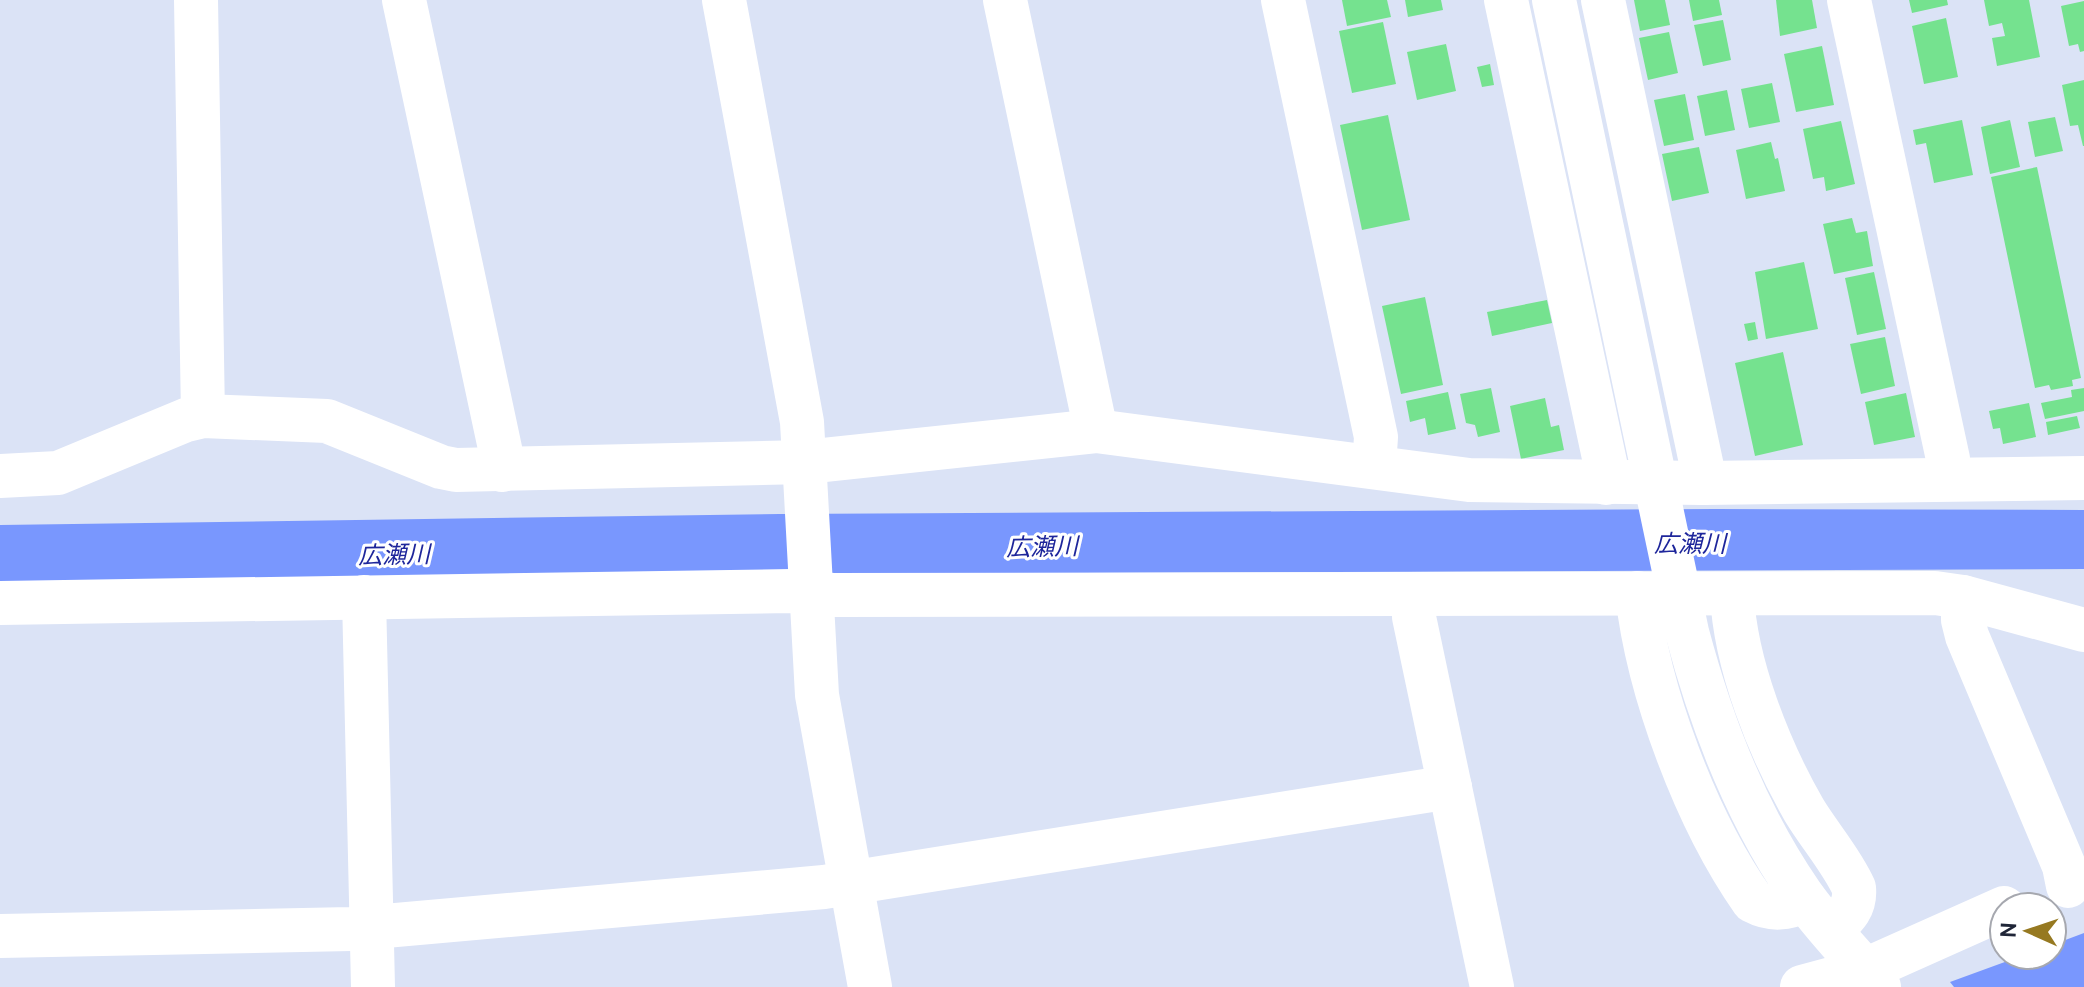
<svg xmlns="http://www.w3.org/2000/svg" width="2084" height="987" viewBox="0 0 2084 987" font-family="Cabin,'Noto Sans JP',sans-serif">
	<rect width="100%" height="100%" fill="#dbe3f6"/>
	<g fill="#7997fe">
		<path d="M 1716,509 L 2084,510 L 2084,569 L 862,574 L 0,588 L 0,525 L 780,514 Z"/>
		<path d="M 2084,933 L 2084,987 L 1954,987 L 1950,982 L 2024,955 L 2052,955 L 2052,945 Z"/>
	</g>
	<g fill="#75e28f">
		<path d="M 1342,0 L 1387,0 L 1391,17 L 1347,26 Z"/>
		<path d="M 1405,0 L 1441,0 L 1443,10 L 1408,17 Z"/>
		<path d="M 1634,0 L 1665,0 L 1670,25 L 1640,31 Z"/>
		<path d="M 1689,0 L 1719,0 L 1722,15 L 1693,21 Z"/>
		<path d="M 1776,0 L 1812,0 L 1817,28 L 1780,36 Z"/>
		<path d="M 1909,0 L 1947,0 L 1948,5 L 1912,13 Z"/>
		<path d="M 1984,0 L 2029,0 L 2040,57 L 1997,66 L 1992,38 L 2005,36 L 2002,23 L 1989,26 Z"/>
		<path d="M 2084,1 L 2084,51 L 2080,52 L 2078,44 L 2069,46 L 2061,6 Z"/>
		<path d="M 1946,18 L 1958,77 L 1924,84 L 1912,26 Z"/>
		<path d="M 1723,20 L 1731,60 L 1703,66 L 1694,25 Z"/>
		<path d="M 1383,22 L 1396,84 L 1352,93 L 1339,31 Z"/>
		<path d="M 1669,32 L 1678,73 L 1648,80 L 1639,38 Z"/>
		<path d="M 1446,44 L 1456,91 L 1417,100 L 1407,52 Z"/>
		<path d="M 1822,46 L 1834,105 L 1796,112 L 1784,54 Z"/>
		<path d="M 1490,64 L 1494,85 L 1482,87 L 1477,67 Z"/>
		<path d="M 2084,80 L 2084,146 L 2083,146 L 2078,125 L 2070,126 L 2062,85 Z"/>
		<path d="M 1772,83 L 1780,122 L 1749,128 L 1741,89 Z"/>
		<path d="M 1727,90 L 1735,130 L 1705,136 L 1697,96 Z"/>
		<path d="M 1685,94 L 1694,140 L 1664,146 L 1654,100 Z"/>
		<path d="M 1388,115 L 1410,220 L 1362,230 L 1340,125 Z"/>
		<path d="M 2055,117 L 2063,151 L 2035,157 L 2028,122 Z"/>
		<path d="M 1962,120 L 1973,175 L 1934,183 L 1926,143 L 1916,145 L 1913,130 Z"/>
		<path d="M 2010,120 L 2020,167 L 1990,174 L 1981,127 Z"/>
		<path d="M 1841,121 L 1855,184 L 1826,191 L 1824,177 L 1813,179 L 1803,129 Z"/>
		<path d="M 1771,142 L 1775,159 L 1778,158 L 1785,191 L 1746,199 L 1736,150 Z"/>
		<path d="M 1699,147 L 1709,193 L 1672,201 L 1662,154 Z"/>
		<path d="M 2037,167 L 2081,378 L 2072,380 L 2073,386 L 2051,390 L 2049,385 L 2035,388 L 1991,177 Z"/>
		<path d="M 1852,218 L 1856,233 L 1867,231 L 1873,266 L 1834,274 L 1823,224 Z"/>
		<path d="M 1804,262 L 1818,329 L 1766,339 L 1755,272 Z"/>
		<path d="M 1874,272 L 1886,329 L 1857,335 L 1845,278 Z"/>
		<path d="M 1425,297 L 1443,385 L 1401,394 L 1382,306 Z"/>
		<path d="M 1547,300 L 1552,323 L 1492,336 L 1487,312 Z"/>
		<path d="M 1755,322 L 1758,339 L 1748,341 L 1744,324 Z"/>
		<path d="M 1885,337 L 1895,386 L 1861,394 L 1850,344 Z"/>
		<path d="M 1783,352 L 1803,445 L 1755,456 L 1735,363 Z"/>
		<path d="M 1491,388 L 1500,432 L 1478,437 L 1475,425 L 1466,423 L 1460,394 Z"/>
		<path d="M 2084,388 L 2084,411 L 2045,419 L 2041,403 L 2072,397 L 2071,390 Z"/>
		<path d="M 1448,392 L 1456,429 L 1428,435 L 1425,418 L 1410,422 L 1406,401 Z"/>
		<path d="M 1906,393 L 1915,437 L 1874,445 L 1865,402 Z"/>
		<path d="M 1545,398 L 1551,427 L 1559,425 L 1564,450 L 1521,459 L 1510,406 Z"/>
		<path d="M 2029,403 L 2036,437 L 2003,444 L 2000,428 L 1993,429 L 1989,411 Z"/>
		<path d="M 2077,416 L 2080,428 L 2048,435 L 2046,422 Z"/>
	</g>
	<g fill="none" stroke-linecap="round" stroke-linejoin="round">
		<g stroke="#fff" stroke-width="44">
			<path d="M 196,0 L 203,416"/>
			<path d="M 404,0 L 501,453 L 502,470"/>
			<path d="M 724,0 L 802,422 L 817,695 L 870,987"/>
			<path d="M 1005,0 L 1096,431"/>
			<path d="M 1283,0 L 1376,437 L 1374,466"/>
			<path d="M 1506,0 L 1606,467 L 1606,483"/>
			<path d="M 1554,0 L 1687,632 C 1711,723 1747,816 1801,894 C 1824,927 1854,956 1879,987"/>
			<path d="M 1603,0 L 1702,467 L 1703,483"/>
			<path d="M 1849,0 L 1948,459 L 1950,479"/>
			<path d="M 0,476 L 58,473 L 186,420 L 203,416 L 327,421 L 441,467 L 456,470 L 805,462 L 1096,431 L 1469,480 L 1703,483 L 2084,478"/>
			<path d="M 1637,593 C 1648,692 1696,820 1753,901 C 1772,911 1787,909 1805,900"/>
			<path d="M 1732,594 C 1735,664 1769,749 1804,810 C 1819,835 1842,861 1854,888 C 1856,908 1845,917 1831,930"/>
			<path d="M 1415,595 L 1414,617 L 1492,987"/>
			<path d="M 364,597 L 373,987"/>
			<path d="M 1963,597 L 1963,620 L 1967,636 L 2064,866 L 2068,886"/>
			<path d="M 0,603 L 791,591 L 832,595 L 1935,593 L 1963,597 L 2084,630"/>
			<path d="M 0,936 L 351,929 L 824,887 L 1450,787"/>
			<path d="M 1802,987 L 1865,970 L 2004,908"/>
		</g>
	</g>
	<g text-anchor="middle" stroke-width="6" stroke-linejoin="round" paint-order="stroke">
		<g font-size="24" font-style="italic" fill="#1e269b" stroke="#fff">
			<text x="1690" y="552">広瀬川</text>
			<text transform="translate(1042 547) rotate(-1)" y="8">広瀬川</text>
			<text transform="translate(394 555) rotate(-1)" y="8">広瀬川</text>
		</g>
	</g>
	<g transform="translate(2028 931) rotate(273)"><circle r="38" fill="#ffffff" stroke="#a6a8af" stroke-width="2"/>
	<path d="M0-6L14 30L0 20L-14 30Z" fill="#967921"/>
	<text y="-12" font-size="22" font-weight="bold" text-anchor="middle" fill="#202638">N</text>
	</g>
</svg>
